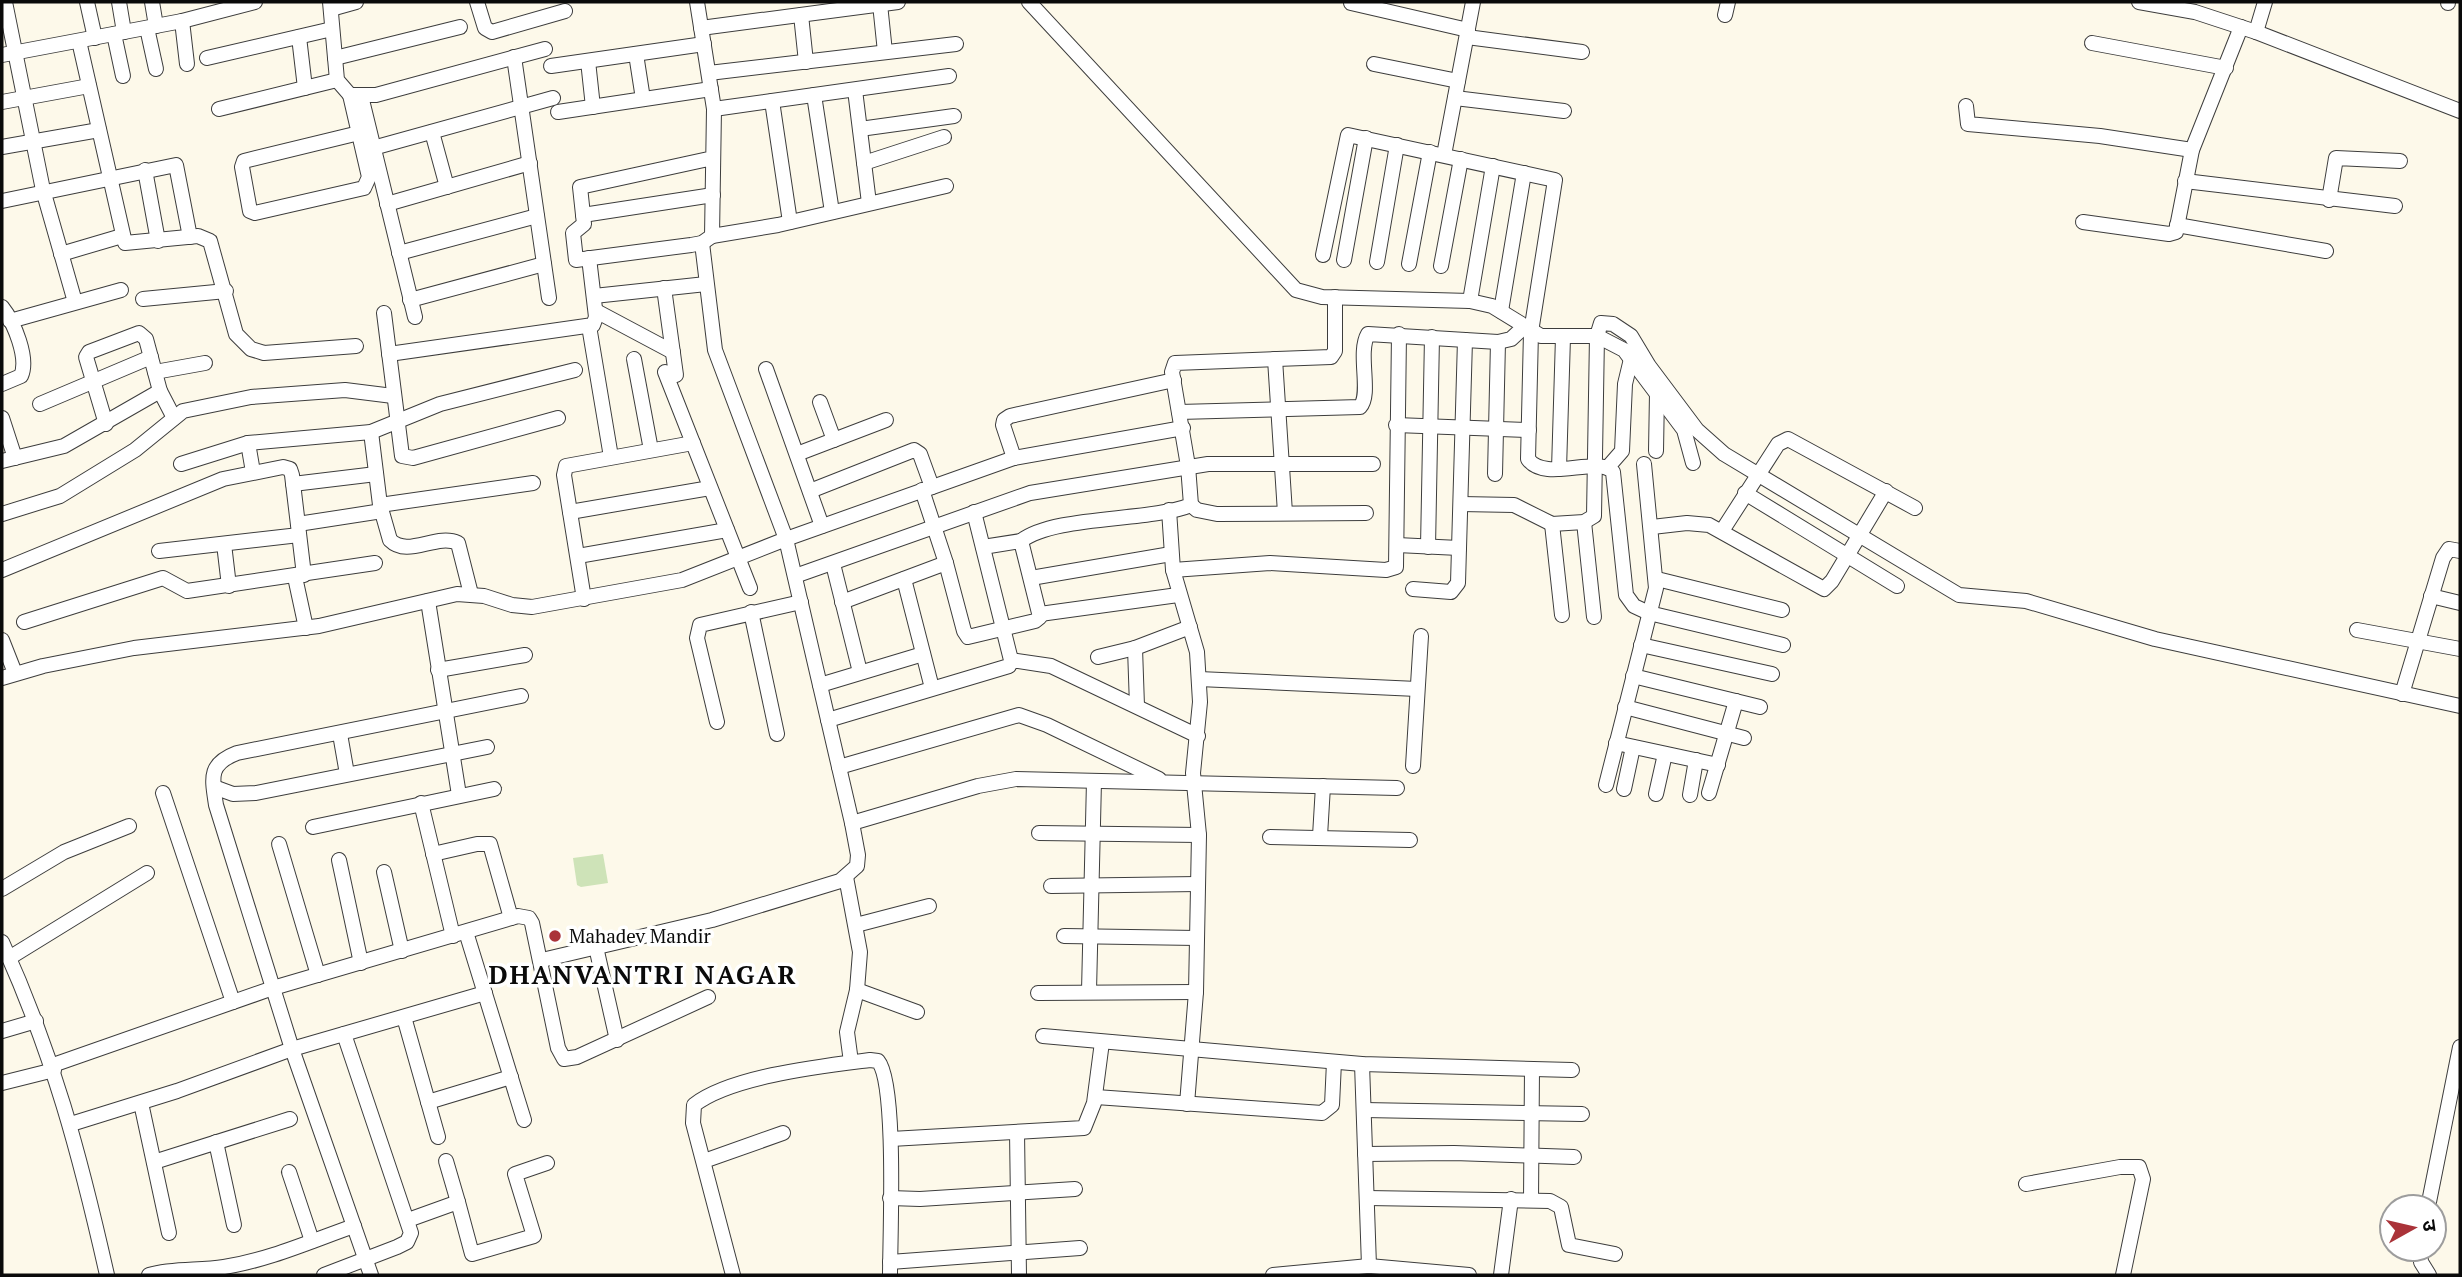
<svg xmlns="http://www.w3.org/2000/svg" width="2462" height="1277" viewBox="0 0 2462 1277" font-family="'PT Serif','Noto Sans Devanagari',serif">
	<rect width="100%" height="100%" fill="#fdf9ea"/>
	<path fill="#cee3b8" d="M 603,854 L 608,883 L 581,887 L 577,885 L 573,858 Z"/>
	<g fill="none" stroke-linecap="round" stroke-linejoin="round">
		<defs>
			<g id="minor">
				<path d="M 5,2 L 43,190 L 75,302"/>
				<path d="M 87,2 L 95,38"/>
				<path d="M 119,2 L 124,32"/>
				<path d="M 152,2 L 156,26"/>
				<path d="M 330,2 L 337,80 L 350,95 L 376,95 L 545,49"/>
				<path d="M 477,2 L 485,28 L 492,32 L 565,11"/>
				<path d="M 697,2 L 714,109 L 712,236 L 702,243 L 691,245 L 576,260 L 573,233 L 584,224 L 580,187 L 713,158"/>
				<path d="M 1029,2 L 1296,290 L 1322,297 L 1470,301 L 1492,306 L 1541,336 L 1597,336 L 1624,350 L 1684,430 L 1693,463"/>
				<path d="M 2139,2 L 2195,12 L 2256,32 L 2460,111"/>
				<path d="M 1351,3 L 1468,30"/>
				<path d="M 2448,3 L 2448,2"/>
				<path d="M 880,4 L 885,52"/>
				<path d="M 331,9 L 356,2"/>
				<path d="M 801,15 L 806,62"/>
				<path d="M 1725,15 L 1728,2"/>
				<path d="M 182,21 L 187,64"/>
				<path d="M 147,28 L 156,69"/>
				<path d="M 701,28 L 898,2"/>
				<path d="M 2256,32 L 2265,2"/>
				<path d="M 114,34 L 123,76"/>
				<path d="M 299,37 L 305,88"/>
				<path d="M 1467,37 L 1582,52"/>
				<path d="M 79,41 L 125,243 L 198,236 L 210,241 L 236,334 L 251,349 L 264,353 L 356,346"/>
				<path d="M 2092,43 L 2226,68"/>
				<path d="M 636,54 L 643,99"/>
				<path d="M 2,55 L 182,21 L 255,2"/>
				<path d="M 514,57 L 549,298"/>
				<path d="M 207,58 L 332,29"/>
				<path d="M 335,58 L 460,27"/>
				<path d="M 588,61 L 593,107"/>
				<path d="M 1374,64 L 1458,81"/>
				<path d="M 551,66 L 704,44"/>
				<path d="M 709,73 L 956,44"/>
				<path d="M 855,90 L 869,203"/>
				<path d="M 350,95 L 369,177 L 364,188 L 255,213 L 250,211 L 242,167 L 244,161 L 359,133"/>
				<path d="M 814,95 L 832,212"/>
				<path d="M 361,96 L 415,317"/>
				<path d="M 1455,98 L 1564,111"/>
				<path d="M 772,101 L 790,222"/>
				<path d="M 2,102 L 89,86"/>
				<path d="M 1966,106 L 1968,124 L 2100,136 L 2192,150"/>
				<path d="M 219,109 L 337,80"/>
				<path d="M 714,109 L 949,76"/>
				<path d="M 558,112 L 711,89"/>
				<path d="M 860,129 L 954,116"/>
				<path d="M 432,132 L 447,187"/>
				<path d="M 2,147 L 99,130"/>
				<path d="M 373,148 L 553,98"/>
				<path d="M 1444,155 L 1473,2"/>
				<path d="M 864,163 L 944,137"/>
				<path d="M 145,170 L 158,241"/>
				<path d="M 2185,181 L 2395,206"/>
				<path d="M 2329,200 L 2336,158 L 2400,161"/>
				<path d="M 2,201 L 176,165 L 190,237"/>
				<path d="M 387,204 L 530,163"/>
				<path d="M 583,215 L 713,195"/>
				<path d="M 2083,222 L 2169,234 L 2176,232 L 2192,150 L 2241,27"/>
				<path d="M 2177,225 L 2326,251"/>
				<path d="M 712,236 L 778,225 L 946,186"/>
				<path d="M 399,253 L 537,216"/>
				<path d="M 61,254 L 122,236"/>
				<path d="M 1323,255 L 1348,135 L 1555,180 L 1531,332 L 1528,459 C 1544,483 1599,455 1613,472 L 1626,595 L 1634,606 L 1649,613 L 1783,645"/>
				<path d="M 1344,260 L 1366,138"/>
				<path d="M 1377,262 L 1397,145"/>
				<path d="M 1409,264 L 1430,152"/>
				<path d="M 1441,266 L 1461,159"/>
				<path d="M 664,288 L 676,375"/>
				<path d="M 594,296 L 706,284"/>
				<path d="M 143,299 L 226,291"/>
				<path d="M 410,300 L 544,264"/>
				<path d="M 1470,301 L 1493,166"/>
				<path d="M 2,307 C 14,322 29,358 21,376 L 2,384"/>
				<path d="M 596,311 L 673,352"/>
				<path d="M 1501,311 L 1524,173"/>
				<path d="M 384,313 L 402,456 L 413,458 L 558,418"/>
				<path d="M 10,321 L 121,290"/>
				<path d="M 589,326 L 611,457"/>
				<path d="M 389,354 L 593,325 L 596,317 L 589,258"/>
				<path d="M 634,359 L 651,450"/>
				<path d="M 1275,359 L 1285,513"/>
				<path d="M 766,369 L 822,526"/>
				<path d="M 155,372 L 205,363"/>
				<path d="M 665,372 L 750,588"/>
				<path d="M 820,402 L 834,440"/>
				<path d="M 40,404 L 151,357"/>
				<path d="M 1179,412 L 1360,407 C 1372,394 1357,353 1368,334 L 1498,342 L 1511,339 L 1524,327"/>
				<path d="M 2,418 L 15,458"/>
				<path d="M 106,424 L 86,357 L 89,352 L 139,333 L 146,339 L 160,391 L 174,418"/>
				<path d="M 1396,425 L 1529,430"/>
				<path d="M 371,432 L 380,505 L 390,540 C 408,558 436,533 458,543 L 471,594"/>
				<path d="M 248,443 L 253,472"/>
				<path d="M 1656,451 L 1657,393"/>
				<path d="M 797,454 L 886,420"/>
				<path d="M 1014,458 L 1003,425 L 1004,420 L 1010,416 L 1174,380"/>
				<path d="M 2,461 L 64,446 L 160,391"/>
				<path d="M 181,464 L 248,443 L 371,432 L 440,404 L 575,370"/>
				<path d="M 1608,467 L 1622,451 L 1625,384 L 1631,359"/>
				<path d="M 1559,469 L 1563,337"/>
				<path d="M 1495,474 L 1498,342"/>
				<path d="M 293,484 L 376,474"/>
				<path d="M 922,490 L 946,563 L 964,631 L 968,637 L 1035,621 L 1040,617 L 1021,541 L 983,547"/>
				<path d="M 810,491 L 914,450 L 920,454 L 932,487"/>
				<path d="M 1745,493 L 1897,586"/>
				<path d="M 1461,504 L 1514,505 L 1552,524 L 1584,522 L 1594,516 L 1597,336 L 1601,323 L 1613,324 L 1631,336 L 1649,366 L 1697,430 L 1724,454 L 1959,595 L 2026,601 L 2155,639 L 2460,706"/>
				<path d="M 380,505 L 533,483"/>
				<path d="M 1191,505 L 1197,510 L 1217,514 L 1366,513"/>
				<path d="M 1169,510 L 1173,570 L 1197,652 L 1200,702 L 1193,773 L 1199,835 L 1196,992 L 1187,1104"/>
				<path d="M 570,512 L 710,488"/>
				<path d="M 2,514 L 60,496 L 135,450 L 183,411 L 251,397 L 345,390 L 393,396"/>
				<path d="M 1584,522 L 1594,617"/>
				<path d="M 298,524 L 382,511"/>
				<path d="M 1552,524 L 1562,615"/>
				<path d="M 1652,527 L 1687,523 L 1709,525 L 1824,589 L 1832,581 L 1886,491"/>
				<path d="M 1722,531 L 1778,444 L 1788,439 L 1915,508"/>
				<path d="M 1021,541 C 1055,515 1149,522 1191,505 L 1188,466 L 1172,372 L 1175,363 L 1331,357 L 1335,351 L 1335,297"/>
				<path d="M 224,544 L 229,586"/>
				<path d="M 1397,545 L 1459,548"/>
				<path d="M 1428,547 L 1432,337"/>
				<path d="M 159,551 L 299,535"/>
				<path d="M 578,556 L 727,530"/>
				<path d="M 833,564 L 860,672"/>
				<path d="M 2,570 L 223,479 L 283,467 L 290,469 L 292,475 L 304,575"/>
				<path d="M 1173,570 L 1270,563 L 1386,570 L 1396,567 L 1399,334"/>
				<path d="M 795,576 L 1030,493 L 1208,464 L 1373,464"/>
				<path d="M 295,577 L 306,628"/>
				<path d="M 1031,578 L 1171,554"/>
				<path d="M 904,579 L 932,688"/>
				<path d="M 1657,579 L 1782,610"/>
				<path d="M 1413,589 L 1451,592 L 1458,583 L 1465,340"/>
				<path d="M 2431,596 L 2460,603"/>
				<path d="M 584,599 L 564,475 L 566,466 L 693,443"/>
				<path d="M 428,601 L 459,795"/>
				<path d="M 842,602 L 946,563"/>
				<path d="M 751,612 L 777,734"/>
				<path d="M 1040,614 L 1178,595"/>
				<path d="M 24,622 L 163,578 L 187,591 L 375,563"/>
				<path d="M 2357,630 L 2460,649"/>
				<path d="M 2,640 L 15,673"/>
				<path d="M 1641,645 L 1772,674"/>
				<path d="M 1135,648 L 1137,706"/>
				<path d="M 1098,657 L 1135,648 L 1190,627"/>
				<path d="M 1011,660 L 1051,666 L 1198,736"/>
				<path d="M 438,670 L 525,655"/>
				<path d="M 1633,676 L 1760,707"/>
				<path d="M 2,678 L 43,666 L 134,648 L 319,626 L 457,594 L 484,596 L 512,605 L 532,607 L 682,580 L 786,539 L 1014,458 L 1183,428"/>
				<path d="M 1199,679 L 1417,689"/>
				<path d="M 820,685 L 923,654"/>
				<path d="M 2402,694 L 2443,558 L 2449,549 L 2460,551"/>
				<path d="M 1625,707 L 1744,738"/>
				<path d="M 828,720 L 1009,666 L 1011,660 L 974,512"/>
				<path d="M 717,722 L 697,638 L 700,625 L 801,602"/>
				<path d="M 340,734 L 347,774"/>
				<path d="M 1616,743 L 1718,765"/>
				<path d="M 1413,766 L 1421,636"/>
				<path d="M 839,767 L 1019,715 L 1047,725 L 1159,779"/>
				<path d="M 1606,785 L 1656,588 L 1644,464"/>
				<path d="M 214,787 L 233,794 L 256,793 L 487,747"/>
				<path d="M 1624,789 L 1633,747"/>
				<path d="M 163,793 L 233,1002"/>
				<path d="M 1709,793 L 1736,701"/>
				<path d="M 1656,794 L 1665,754"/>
				<path d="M 1690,795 L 1696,760"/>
				<path d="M 421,803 L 453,936"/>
				<path d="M 852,823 L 978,786 L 1016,779 L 1397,788"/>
				<path d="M 313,827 L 494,789"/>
				<path d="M 1039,833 L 1199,835"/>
				<path d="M 1320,836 L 1323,786"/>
				<path d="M 1270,837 L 1410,840"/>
				<path d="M 279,844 L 318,975"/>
				<path d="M 433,854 L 477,844 L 490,844 L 511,918"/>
				<path d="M 339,860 L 361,963"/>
				<path d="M 384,872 L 402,951"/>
				<path d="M 846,877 L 860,952 L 857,990 L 847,1032 L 851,1062"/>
				<path d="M 1051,886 L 1198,884"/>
				<path d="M 2,889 L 64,852 L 129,826"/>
				<path d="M 856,925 L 929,906"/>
				<path d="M 466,932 L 524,1120"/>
				<path d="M 1064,936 L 1197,938"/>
				<path d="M 2,942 C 53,1054 80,1155 107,1275"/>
				<path d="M 596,947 L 617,1040"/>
				<path d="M 9,958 L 147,873"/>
				<path d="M 542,960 L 712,920 L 840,881 L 857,866 L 858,855 L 852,823 L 786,539 L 715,350 L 702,243"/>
				<path d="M 857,990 L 917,1012"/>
				<path d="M 1089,991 L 1094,781"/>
				<path d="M 1038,993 L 1196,992"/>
				<path d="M 404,1017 L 438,1137"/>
				<path d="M 2,1031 L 36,1021"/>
				<path d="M 1043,1036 L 1362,1064 L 1572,1070"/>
				<path d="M 1362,1064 L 1369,1266"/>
				<path d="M 53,1065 L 273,988 L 518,916 L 529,918 L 532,923 L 558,1048 L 564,1059 L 577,1057 L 708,997"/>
				<path d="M 2,1083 L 54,1070"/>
				<path d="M 1096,1097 L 1322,1113 L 1332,1105 L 1334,1062"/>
				<path d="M 428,1102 L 511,1077"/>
				<path d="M 141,1103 L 169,1233"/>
				<path d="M 1364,1110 L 1582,1114"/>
				<path d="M 71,1124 L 177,1091 L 292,1049 L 485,993"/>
				<path d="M 1017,1132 L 1019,1275"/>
				<path d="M 891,1139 L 1084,1128 L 1094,1103 L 1102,1042"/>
				<path d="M 216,1142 L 234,1225"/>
				<path d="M 1365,1154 L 1454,1153 L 1574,1157"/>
				<path d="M 446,1161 L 458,1202"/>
				<path d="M 704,1161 L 783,1133"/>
				<path d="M 154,1162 L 290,1119"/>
				<path d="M 289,1172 L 312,1241"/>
				<path d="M 2026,1184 L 2120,1167 L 2139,1167 L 2143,1179 L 2123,1275"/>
				<path d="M 890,1198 L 920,1199 L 1075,1189"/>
				<path d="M 1367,1198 L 1550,1201 L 1561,1207 L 1569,1245 L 1615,1254"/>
				<path d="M 1531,1200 L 1532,1069"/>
				<path d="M 2428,1207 L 2460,1047"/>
				<path d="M 408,1220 L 458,1202 L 472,1254 L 534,1236 L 515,1174 L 547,1163"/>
				<path d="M 2420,1249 L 2421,1262 L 2429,1275"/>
				<path d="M 890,1262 L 1080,1248"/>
				<path d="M 149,1275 C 174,1268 199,1271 224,1267 C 269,1260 311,1241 354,1226"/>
				<path d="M 324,1275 L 397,1247 L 407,1242 L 411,1233 L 344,1034"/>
				<path d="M 371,1275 L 292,1049 L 216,805 C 212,778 208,764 237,753 L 521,696"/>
				<path d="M 733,1275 L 693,1123 L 694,1105 C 731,1076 823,1066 870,1060 L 878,1061 C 897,1083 890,1238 890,1275"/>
				<path d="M 1273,1275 L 1369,1266 L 1469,1275"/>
				<path d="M 1501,1275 L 1511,1199"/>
			</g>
		</defs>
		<use href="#minor" stroke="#3d3d3d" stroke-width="16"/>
		<use href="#minor" stroke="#fff" stroke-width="14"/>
	</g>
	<circle fill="#aa3339" stroke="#fff" stroke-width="2.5" cx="555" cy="936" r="7"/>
	<g text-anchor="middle" stroke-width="7" stroke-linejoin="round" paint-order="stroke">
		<g font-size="19" fill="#0a0a0a" stroke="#fff" text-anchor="start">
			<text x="569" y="943">Mahadev Mandir</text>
		</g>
		<g font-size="26" font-weight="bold" letter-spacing="2" fill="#0a0a0a" stroke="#fff">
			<text x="643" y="984">DHANVANTRI NAGAR</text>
		</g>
	</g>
	<rect width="2462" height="1277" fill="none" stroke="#0a0a0a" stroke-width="7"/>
	<g transform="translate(2413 1228) rotate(82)"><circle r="33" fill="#ffffff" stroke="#9d9d9d" stroke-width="2"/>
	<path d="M0-5L12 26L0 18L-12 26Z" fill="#aa3339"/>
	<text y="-10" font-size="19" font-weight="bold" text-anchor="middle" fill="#0a0a0a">उ</text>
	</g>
</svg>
